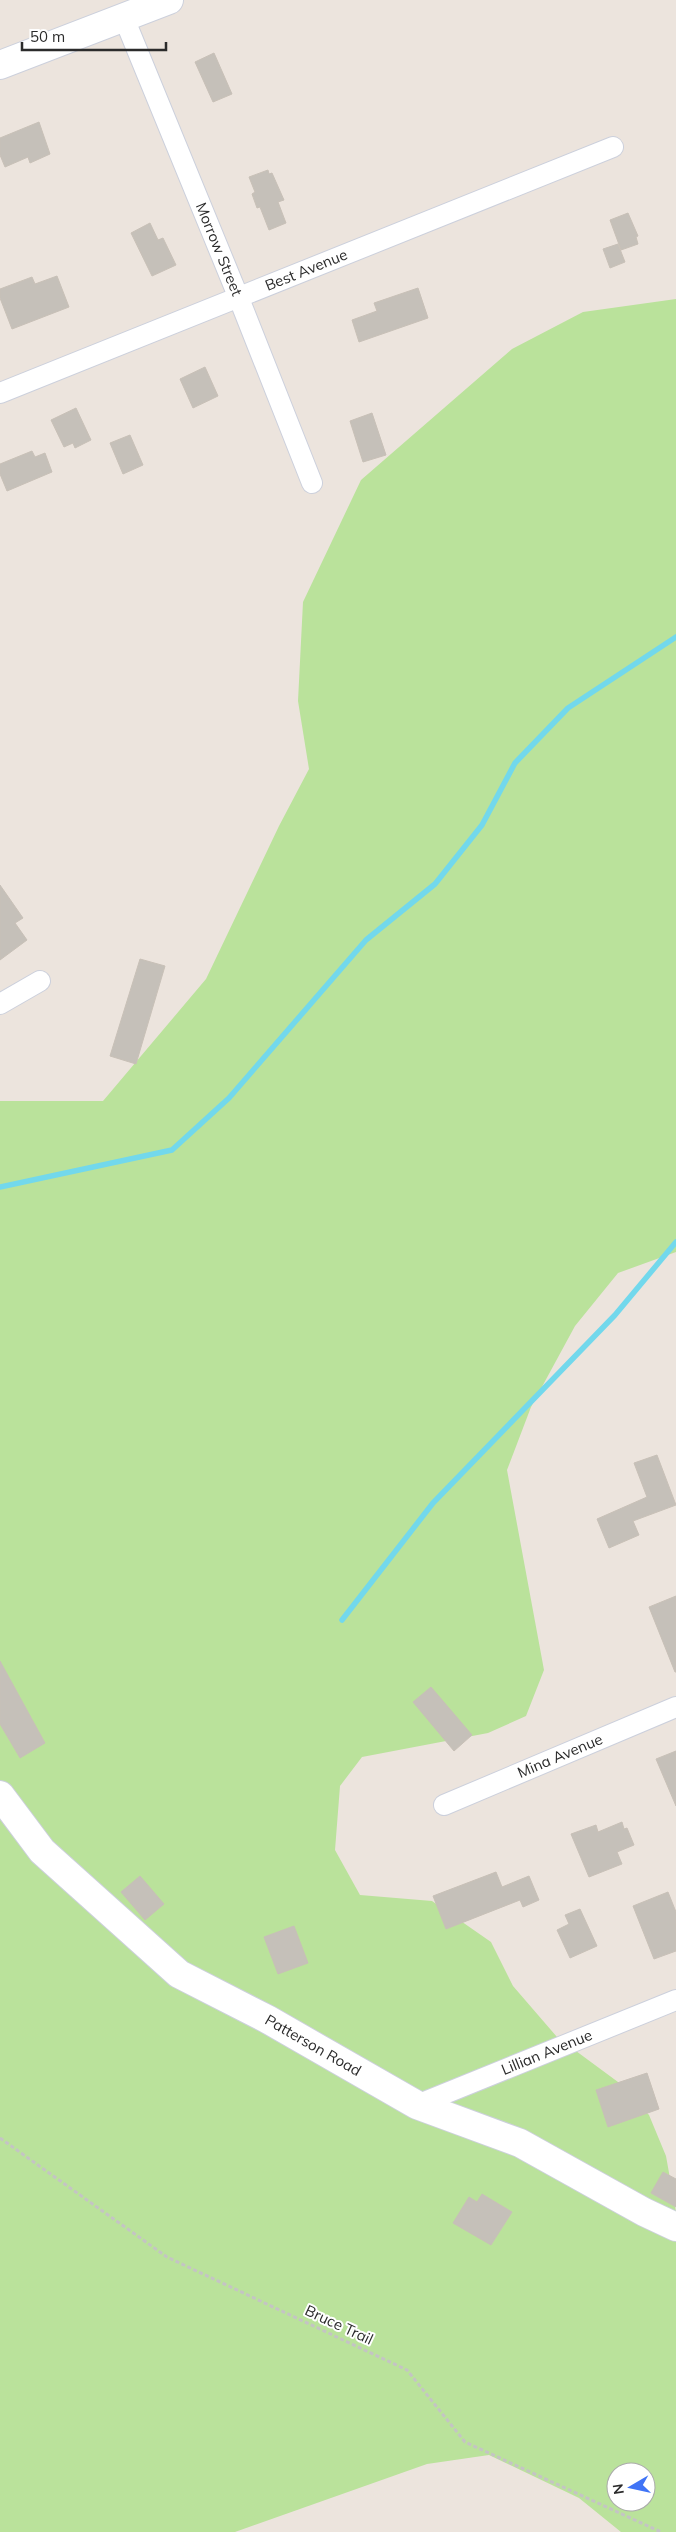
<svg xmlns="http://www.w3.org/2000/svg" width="676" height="2532" viewBox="0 0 676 2532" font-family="Mulish,sans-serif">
	<rect width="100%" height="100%" fill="#ece4dd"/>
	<path fill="#bae29b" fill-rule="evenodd" d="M 676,299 L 676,1252 L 618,1273 L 575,1326 L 531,1407 L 507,1470 L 544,1670 L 526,1716 L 488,1733 L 362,1757 L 340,1786 L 335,1850 L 360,1895 L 432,1901 L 491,1942 L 513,1986 L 557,2037 L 618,2082 L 649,2115 L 666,2156 L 676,2212 L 676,2532 L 621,2532 L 579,2498 L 489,2455 L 427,2464 L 235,2532 L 0,2532 L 0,1101 L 103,1101 L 206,979 L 279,826 L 309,769 L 298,701 L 303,602 L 361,480 L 512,349 L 583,312 ZM 616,2472 L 646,2472 L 646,2502 L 616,2502 Z"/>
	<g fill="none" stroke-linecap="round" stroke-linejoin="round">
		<g stroke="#72d8ec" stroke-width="5.5">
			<path d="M 0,1187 L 172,1150 L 229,1098 L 366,940 L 435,884 L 482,825 L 515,763 L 568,708 L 676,637"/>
			<path d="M 342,1620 L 433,1503 L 615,1315 L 676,1242"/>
		</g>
	</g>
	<g fill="#c5c0b9" stroke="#c8c0b7">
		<path d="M 214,53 L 232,94 L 213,102 L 195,62 Z"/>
		<path d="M 39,122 L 50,154 L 30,163 L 28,157 L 5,167 L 0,155 L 0,138 Z"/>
		<path d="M 268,170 L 269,174 L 272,173 L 284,200 L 278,202 L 286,223 L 269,230 L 260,207 L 257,208 L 252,194 L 255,192 L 249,177 Z"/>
		<path d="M 628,213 L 638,236 L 636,237 L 638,244 L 621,250 L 610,220 Z"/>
		<path d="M 150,223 L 158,240 L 163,238 L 176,265 L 152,276 L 131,233 Z"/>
		<path d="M 618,244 L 625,262 L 610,268 L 603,249 Z"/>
		<path d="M 57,276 L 69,307 L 12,329 L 0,298 L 0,289 L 32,277 L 35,284 Z"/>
		<path d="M 418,288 L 428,318 L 359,342 L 352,320 L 377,311 L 374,303 Z"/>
		<path d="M 205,367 L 218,396 L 193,408 L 180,379 Z"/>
		<path d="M 76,408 L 91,440 L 75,448 L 73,443 L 64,447 L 51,420 Z"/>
		<path d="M 372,413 L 386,455 L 363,462 L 350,421 Z"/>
		<path d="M 130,435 L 143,465 L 123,474 L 110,443 Z"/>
		<path d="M 32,451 L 35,457 L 45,453 L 52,472 L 7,491 L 0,474 L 0,464 Z"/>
		<path d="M 0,885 L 23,918 L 15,923 L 27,940 L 0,960 Z"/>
		<path d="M 140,959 L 165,966 L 136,1064 L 110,1056 Z"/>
		<path d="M 657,1455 L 676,1505 L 633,1521 L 639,1535 L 609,1548 L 597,1519 L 647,1497 L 634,1463 Z"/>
		<path d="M 676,1596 L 676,1672 L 675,1672 L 649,1607 Z"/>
		<path d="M 0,1661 L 45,1743 L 20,1758 L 0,1724 Z"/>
		<path d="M 431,1687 L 472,1735 L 454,1751 L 413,1702 Z"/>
		<path d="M 676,1751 L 676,1806 L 656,1759 Z"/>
		<path d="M 622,1822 L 624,1829 L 627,1828 L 634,1845 L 617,1852 L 622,1864 L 589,1877 L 571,1834 L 596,1825 L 598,1832 Z"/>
		<path d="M 496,1872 L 502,1887 L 529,1876 L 539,1900 L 523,1907 L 520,1900 L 446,1929 L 433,1896 Z"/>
		<path d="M 140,1876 L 164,1904 L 145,1920 L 121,1892 Z"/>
		<path d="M 668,1892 L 676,1912 L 676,1951 L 654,1959 L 633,1906 Z"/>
		<path d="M 580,1909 L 597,1946 L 570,1958 L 557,1930 L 569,1924 L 565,1915 Z"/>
		<path d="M 294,1926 L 308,1963 L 278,1974 L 264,1937 Z"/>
		<path d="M 647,2073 L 659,2109 L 608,2127 L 596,2090 Z"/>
		<path d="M 663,2172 L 676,2179 L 676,2207 L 651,2193 Z"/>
		<path d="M 482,2194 L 512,2212 L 491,2245 L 453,2223 L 469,2197 L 477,2202 Z"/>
	</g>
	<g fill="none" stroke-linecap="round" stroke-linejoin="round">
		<defs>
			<g id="street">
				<path id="s1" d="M 124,18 L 238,296 L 312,483"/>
				<path id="s2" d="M 0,393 L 613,147"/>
				<path d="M 0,1004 L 40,981"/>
				<path id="s3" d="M 444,1805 L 676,1707"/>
				<path id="s4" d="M 417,2105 L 676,2000"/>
			</g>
			<g id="secondary">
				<path d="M 0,65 L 169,0"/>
				<path id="s5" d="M 0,1795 L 42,1851 L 179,1974 L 267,2019 L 417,2105 L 520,2143 L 644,2212 L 676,2227"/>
			</g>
		</defs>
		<use href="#street" stroke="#ccd0dc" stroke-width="22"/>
		<use href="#secondary" stroke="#ccd0dc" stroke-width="30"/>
		<path stroke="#c4c4c4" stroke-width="3" stroke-dasharray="4 2.5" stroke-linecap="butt" d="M 0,2138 L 167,2257 L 407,2370 L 465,2442 L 661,2532"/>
		<use href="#street" stroke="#fff" stroke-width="20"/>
		<use href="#secondary" stroke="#fff" stroke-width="28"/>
	</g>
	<g text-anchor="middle" stroke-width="4" stroke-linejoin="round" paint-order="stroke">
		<g font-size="15" fill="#2b2b2b" stroke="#fff">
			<text dy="5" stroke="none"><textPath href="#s1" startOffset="250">Morrow Street</textPath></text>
			<text dy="5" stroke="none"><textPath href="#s2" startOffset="330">Best Avenue</textPath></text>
			<text dy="5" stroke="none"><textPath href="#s3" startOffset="126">Mina Avenue</textPath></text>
			<text dy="5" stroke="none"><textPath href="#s5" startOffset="406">Patterson Road</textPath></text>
			<text dy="5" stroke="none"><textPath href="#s4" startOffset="140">Lillian Avenue</textPath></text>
			<text transform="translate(339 2325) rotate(25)" y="5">Bruce Trail</text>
		</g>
	</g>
	<g transform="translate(631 2487) rotate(261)"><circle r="24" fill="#ffffff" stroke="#aaaaaa"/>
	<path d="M0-4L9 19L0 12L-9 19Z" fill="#4074f6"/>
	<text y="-8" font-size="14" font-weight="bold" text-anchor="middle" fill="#2b2b2b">N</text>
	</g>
	<path d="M22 42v8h144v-8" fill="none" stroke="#2b2b2b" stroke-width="2.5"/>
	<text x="30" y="42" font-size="15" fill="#2b2b2b" stroke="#ffffff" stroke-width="4" paint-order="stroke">50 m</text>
</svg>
